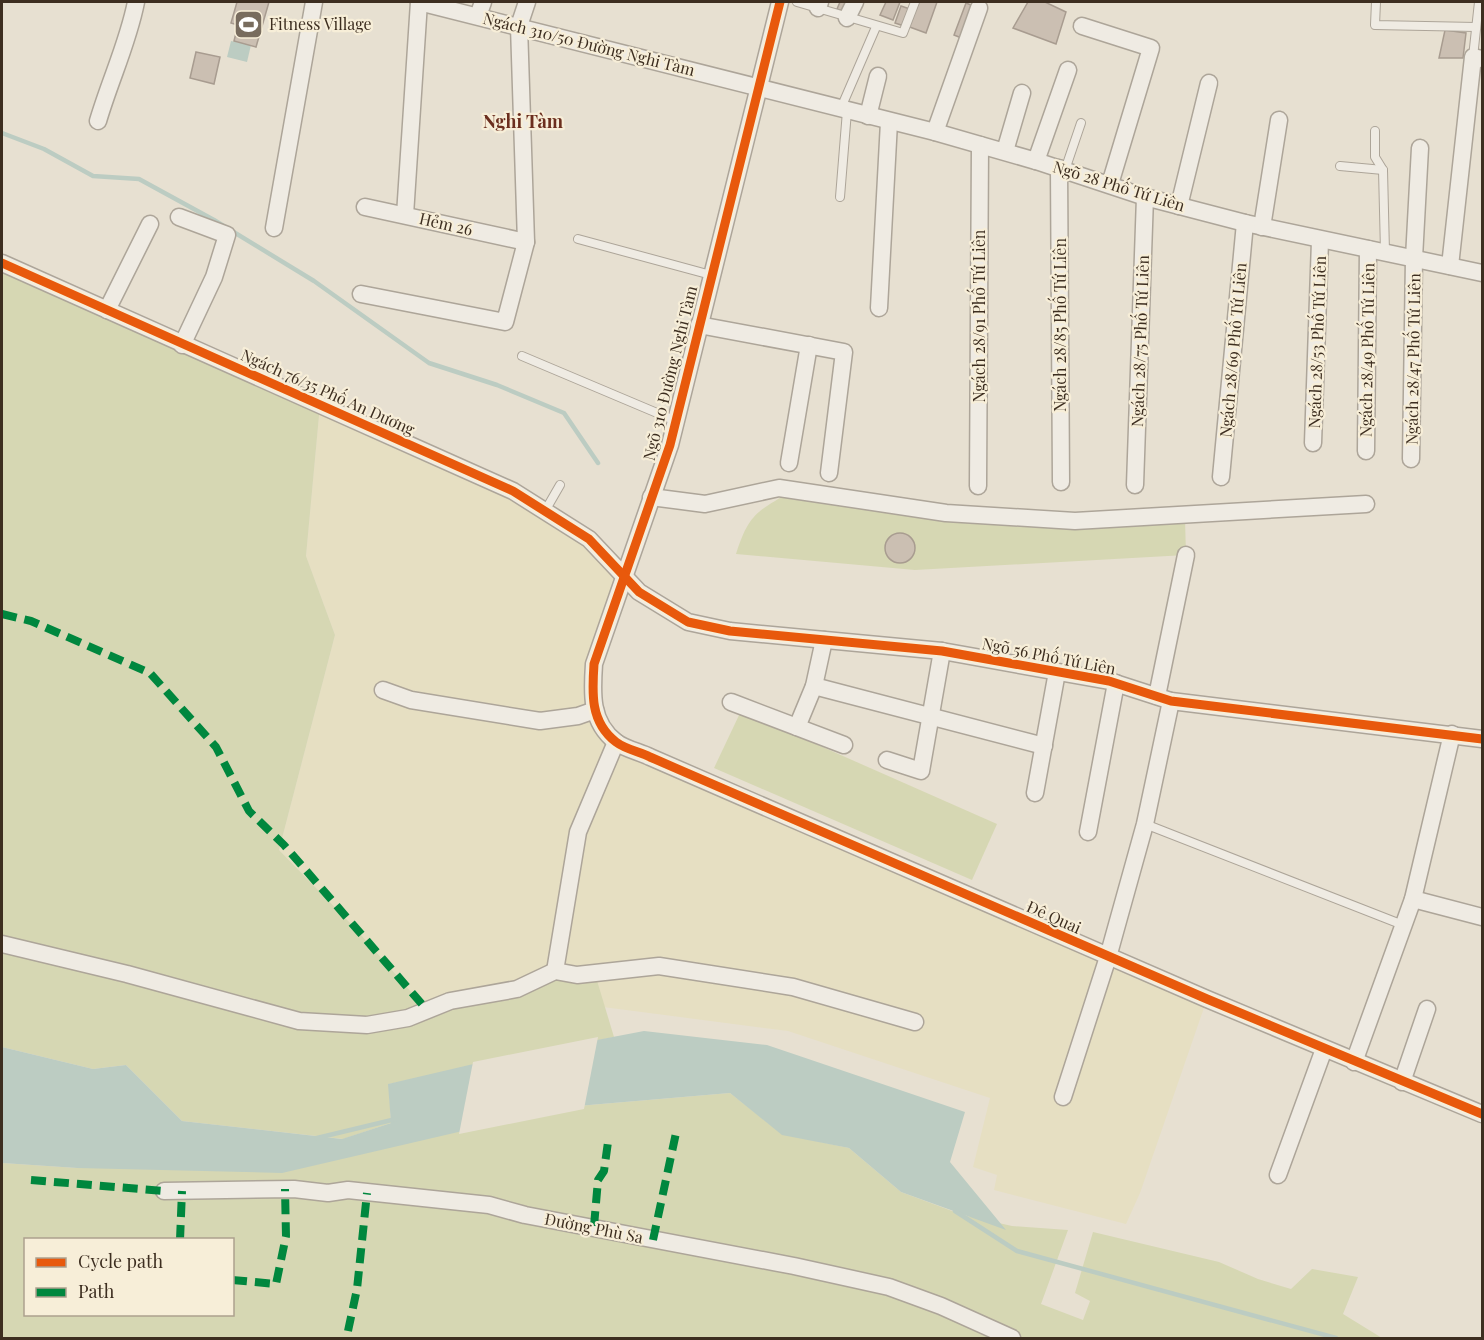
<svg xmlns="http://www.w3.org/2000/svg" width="1484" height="1340" viewBox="0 0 1484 1340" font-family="'Playfair Display',serif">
	<rect width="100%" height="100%" fill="#e7e0d1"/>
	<path fill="#e6dfc2" d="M 320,405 L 513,491 L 589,539 L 624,576 L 594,664 L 595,710 L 616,742 L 1207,999 L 1140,1193 L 1126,1224 L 994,1190 L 997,1175 L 973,1167 L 990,1098 L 788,1031 L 603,1007 L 595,974 L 427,1010 L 354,927 L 279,850 L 335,635 L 306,556 Z"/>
	<g fill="#d6d7b3" fill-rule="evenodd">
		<path d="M 2,263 L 320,405 L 306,556 L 335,635 L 279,850 L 354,927 L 427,1010 L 555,971 L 595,974 L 614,1037 L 389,1084 L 391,1123 L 343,1139 L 182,1121 L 126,1065 L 93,1069 L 2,1047 Z"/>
		<path d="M 792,491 L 944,519 L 1073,529 L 1185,519 L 1186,555 L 915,570 L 736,554 C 749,514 756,512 792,491 Z"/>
		<path d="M 741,711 L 997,824 L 972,880 L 714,768 Z"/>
		<path d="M 730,1093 L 782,1134 L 849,1148 L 901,1192 L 963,1215 L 1012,1226 L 1068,1230 L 1041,1304 L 1083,1320 L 1090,1301 L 1075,1293 L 1093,1232 L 1219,1262 L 1258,1279 L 1291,1289 L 1312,1269 L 1358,1277 L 1343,1314 L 1382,1338 L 2,1338 L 2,1163 L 77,1168 L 436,1136 L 566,1107 ZM 26,1240 L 232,1240 L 232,1314 L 26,1314 Z"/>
	</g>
	<g fill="#bcccc2">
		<path d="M 231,41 L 251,45 L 247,62 L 227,57 Z"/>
		<path d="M 644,1031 L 767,1045 L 965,1112 L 950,1162 L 1006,1230 L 901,1192 L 849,1148 L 782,1135 L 730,1093 L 566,1107 L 282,1173 L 77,1168 L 2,1163 L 2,1047 L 93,1069 L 126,1065 L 182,1121 L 342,1139 L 391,1123 L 388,1084 L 482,1062 Z"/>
	</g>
	<path fill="#e7e0d1" d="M 598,1037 L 584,1109 L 459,1134 L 473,1062 Z"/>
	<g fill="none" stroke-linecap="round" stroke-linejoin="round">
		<g stroke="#bcccc2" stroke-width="4.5">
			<path d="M 2,133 L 44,149 L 93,176 L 139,179 L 214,220 L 314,281 L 429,363 L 497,385 L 564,413 L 598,463"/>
			<path d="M 317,1138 L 396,1119"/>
			<path d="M 955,1211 L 1017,1251 L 1336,1338"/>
		</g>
	</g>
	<g fill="#cbbfb2" stroke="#a89c90" stroke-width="1.5">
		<path d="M 237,2 L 269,2 L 256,47 L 234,41 L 238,25 L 231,23 Z"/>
		<path d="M 840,2 L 852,2 L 848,13 L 837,9 Z"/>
		<path d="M 886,2 L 900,2 L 893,20 L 880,15 Z"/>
		<path d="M 916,2 L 937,2 L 926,33 L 907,26 Z"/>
		<path d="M 1028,2 L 1045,2 L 1066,12 L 1056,44 L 1013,28 Z"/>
		<path d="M 966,3 L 976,7 L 964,39 L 954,35 Z"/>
		<path d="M 901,6 L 910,9 L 904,26 L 895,23 Z"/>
		<path d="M 1445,30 L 1466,33 L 1463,58 L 1439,58 Z"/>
		<path d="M 196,52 L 220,57 L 214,84 L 190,78 Z"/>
		<circle cx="900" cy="548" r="15"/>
	</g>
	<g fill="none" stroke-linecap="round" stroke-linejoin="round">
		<defs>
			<g id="service">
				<path d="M 797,2 L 903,33 L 915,2"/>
				<path d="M 1376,2 L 1375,25 L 1476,27"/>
				<path d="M 1473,57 L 1479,2"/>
				<path d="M 843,110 L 844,101 L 876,27"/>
				<path d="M 1375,131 L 1375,157 L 1383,170 L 1385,252"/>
				<path d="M 1340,166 L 1383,170"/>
				<path d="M 1065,170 L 1081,123"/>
				<path d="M 840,197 L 847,111"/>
				<path d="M 578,239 L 711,275"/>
				<path d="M 522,356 L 676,421"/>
				<path d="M 545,511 L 560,485"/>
				<path d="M 1145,824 L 1403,925"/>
			</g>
			<g id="minor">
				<path d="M 419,2 L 935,132 L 1036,161 L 1145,197 L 1245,223 L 1482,273"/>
				<path d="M 780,2 L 670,445 L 594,664 C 592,693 590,722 616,742 C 625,749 640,752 650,757 L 1207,999 L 1482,1114"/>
				<path d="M 818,8 L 820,2"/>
				<path d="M 478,16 L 483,2"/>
				<path d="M 847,18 L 855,2"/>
				<path d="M 1082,26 L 1151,48 L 1110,184"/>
				<path d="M 868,116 L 878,76"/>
				<path d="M 98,121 C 110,80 128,43 136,2"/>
				<path d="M 935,132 L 979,8"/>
				<path d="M 1005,151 L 1022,93"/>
				<path d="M 1036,161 L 1068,70"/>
				<path d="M 1059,168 L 1061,482"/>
				<path d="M 1179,206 L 1209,83"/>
				<path d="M 365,207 L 526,242"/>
				<path d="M 405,215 L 419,2"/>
				<path d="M 179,217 L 227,235 L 214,277 L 182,345"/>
				<path d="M 1262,227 L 1279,120"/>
				<path d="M 274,228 L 314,2"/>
				<path d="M 2,263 L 513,491 L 589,539 L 639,592 L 688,622 L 730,631 L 942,651 L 1109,681 L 1171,701 L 1482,739"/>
				<path d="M 1450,266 L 1473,57 L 1482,59"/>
				<path d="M 361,294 L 505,322 L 526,242 L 519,26 L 527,2"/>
				<path d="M 879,308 L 889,122"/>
				<path d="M 107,310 L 150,224"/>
				<path d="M 699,325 L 844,352 L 829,473"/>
				<path d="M 1313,443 L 1320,241"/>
				<path d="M 1366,451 L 1368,249"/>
				<path d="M 1411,459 L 1414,258 L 1420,148"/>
				<path d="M 789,463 L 809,345"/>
				<path d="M 1221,477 L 1245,223"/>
				<path d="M 1135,485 L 1145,197"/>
				<path d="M 978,486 L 980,145"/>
				<path d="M 651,497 L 705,504 L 779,488 L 946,513 L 1075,521 L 1366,504"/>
				<path d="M 814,686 L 1044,746"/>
				<path d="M 383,690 L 411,700 L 540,721 L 578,716 L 595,710"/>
				<path d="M 1157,696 L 1186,555"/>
				<path d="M 731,702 L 844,745"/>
				<path d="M 797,727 L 814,686 L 824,640"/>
				<path d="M 887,760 L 921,771 L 942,651"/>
				<path d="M 1035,793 L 1057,672"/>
				<path d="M 1088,832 L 1116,683"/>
				<path d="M 1413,899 L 1482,917"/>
				<path d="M 2,944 L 127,974 L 299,1021 L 367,1025 L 408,1018 L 450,1001 L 517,989 L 555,971 L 577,975 L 659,966 L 793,987 L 915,1022"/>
				<path d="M 555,971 L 578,832 L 616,742"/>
				<path d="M 1354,1062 L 1413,899 L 1452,734"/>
				<path d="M 1402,1082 L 1427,1009"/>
				<path d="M 1063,1097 L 1108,957 L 1145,824 L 1171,701"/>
				<path d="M 1278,1175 L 1324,1049"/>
				<path d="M 164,1191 L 294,1189 L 328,1193 L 348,1190 L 489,1205 L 525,1215 L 794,1266 L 889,1287 L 941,1306 L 1012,1338"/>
			</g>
		</defs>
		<use href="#service" stroke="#ada599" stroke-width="10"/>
		<use href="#minor" stroke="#ada599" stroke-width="19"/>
		<use href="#service" stroke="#efebe3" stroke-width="8"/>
		<use href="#minor" stroke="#efebe3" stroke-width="16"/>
		<g stroke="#00873e" stroke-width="8" stroke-dasharray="15 8" stroke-linecap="butt">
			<path d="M 2,614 L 31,621 L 150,673 L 216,747 L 249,811 L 284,845 L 427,1010"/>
			<path d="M 31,1180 L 164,1191"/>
			<path d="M 594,1226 L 598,1180 L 604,1171 L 608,1142"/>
			<path d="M 180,1240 L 182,1191"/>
			<path d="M 653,1240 L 676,1133"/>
			<path d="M 232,1280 L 276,1284 L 286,1236 L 285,1189"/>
			<path d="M 348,1331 L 357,1289 L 367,1193"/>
		</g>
		<defs>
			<g id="cycleway">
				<path d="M 780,2 L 670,445 L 594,664 C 592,693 590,722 616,742 C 625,749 640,752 650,757 L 1207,999 L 1482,1114"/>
				<path d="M 2,263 L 513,491 L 589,539 L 639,592 L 688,622 L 730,631 L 942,651 L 1109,681 L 1171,701 L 1482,739"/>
			</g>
		</defs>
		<use href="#cycleway" stroke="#f7eed8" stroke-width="13"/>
		<use href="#cycleway" stroke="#e8590c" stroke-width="9"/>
	</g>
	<defs>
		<symbol id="stadium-square" viewBox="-11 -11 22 22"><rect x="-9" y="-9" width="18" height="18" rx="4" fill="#786c5e" stroke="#f7eed8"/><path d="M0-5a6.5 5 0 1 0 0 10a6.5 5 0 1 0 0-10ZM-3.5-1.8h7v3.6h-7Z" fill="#fff"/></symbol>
	</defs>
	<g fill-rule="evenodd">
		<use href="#stadium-square" x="232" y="8" width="33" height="33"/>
	</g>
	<g text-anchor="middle" stroke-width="4.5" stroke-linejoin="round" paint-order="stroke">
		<g font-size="16" fill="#3d2e20" stroke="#f7eed8" text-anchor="start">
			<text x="269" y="30">Fitness Village</text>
		</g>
		<g font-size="16" fill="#3d2e20" stroke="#f7eed8">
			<text transform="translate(589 44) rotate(14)" y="6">Ngách 310/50 Đường Nghi Tàm</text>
			<text transform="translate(1119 186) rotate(17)" y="6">Ngõ 28 Phố Tứ Liên</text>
			<text transform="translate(446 224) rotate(13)" y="6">Hẻm 26</text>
			<text transform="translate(979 316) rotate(-90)" y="6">Ngách 28/91 Phố Tứ Liên</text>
			<text transform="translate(1060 325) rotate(-90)" y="6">Ngách 28/85 Phố Tứ Liên</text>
			<text transform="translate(1140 341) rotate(-88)" y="6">Ngách 28/75 Phố Tứ Liên</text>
			<text transform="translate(1317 342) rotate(-88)" y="6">Ngách 28/53 Phố Tứ Liên</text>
			<text transform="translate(1233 350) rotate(-85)" y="6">Ngách 28/69 Phố Tứ Liên</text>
			<text transform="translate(1367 350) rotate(-89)" y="6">Ngách 28/49 Phố Tứ Liên</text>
			<text transform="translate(1413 359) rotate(-89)" y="6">Ngách 28/47 Phố Tứ Liên</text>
			<text transform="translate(670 373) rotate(-76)" y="6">Ngõ 310 Đường Nghi Tàm</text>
			<text transform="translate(328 392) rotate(24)" y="6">Ngách 76/35 Phố An Dương</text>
			<text transform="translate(1049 656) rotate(11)" y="6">Ngõ 56 Phố Tứ Liên</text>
			<text transform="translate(1054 917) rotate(24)" y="6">Đê Quai</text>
			<text transform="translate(594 1228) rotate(11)" y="6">Đường Phù Sa</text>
		</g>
		<g font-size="18" font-weight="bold" fill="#6b2e1e" stroke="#f7eed8">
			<text x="523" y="128">Nghi Tàm</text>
		</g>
	</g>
	<rect width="1484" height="1340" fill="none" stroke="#3d2e20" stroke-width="6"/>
	<rect x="24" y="1238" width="210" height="78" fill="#f7eed8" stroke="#ada18e" stroke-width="1.5"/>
	<rect x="36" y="1258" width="30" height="9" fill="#e8590c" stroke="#ada18e" stroke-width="1.5"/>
	<text x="78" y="1268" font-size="18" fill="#3d2e20">Cycle path</text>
	<rect x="36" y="1288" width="30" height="9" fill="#00873e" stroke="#ada18e" stroke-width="1.5"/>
	<text x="78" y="1298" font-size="18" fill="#3d2e20">Path</text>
</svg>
